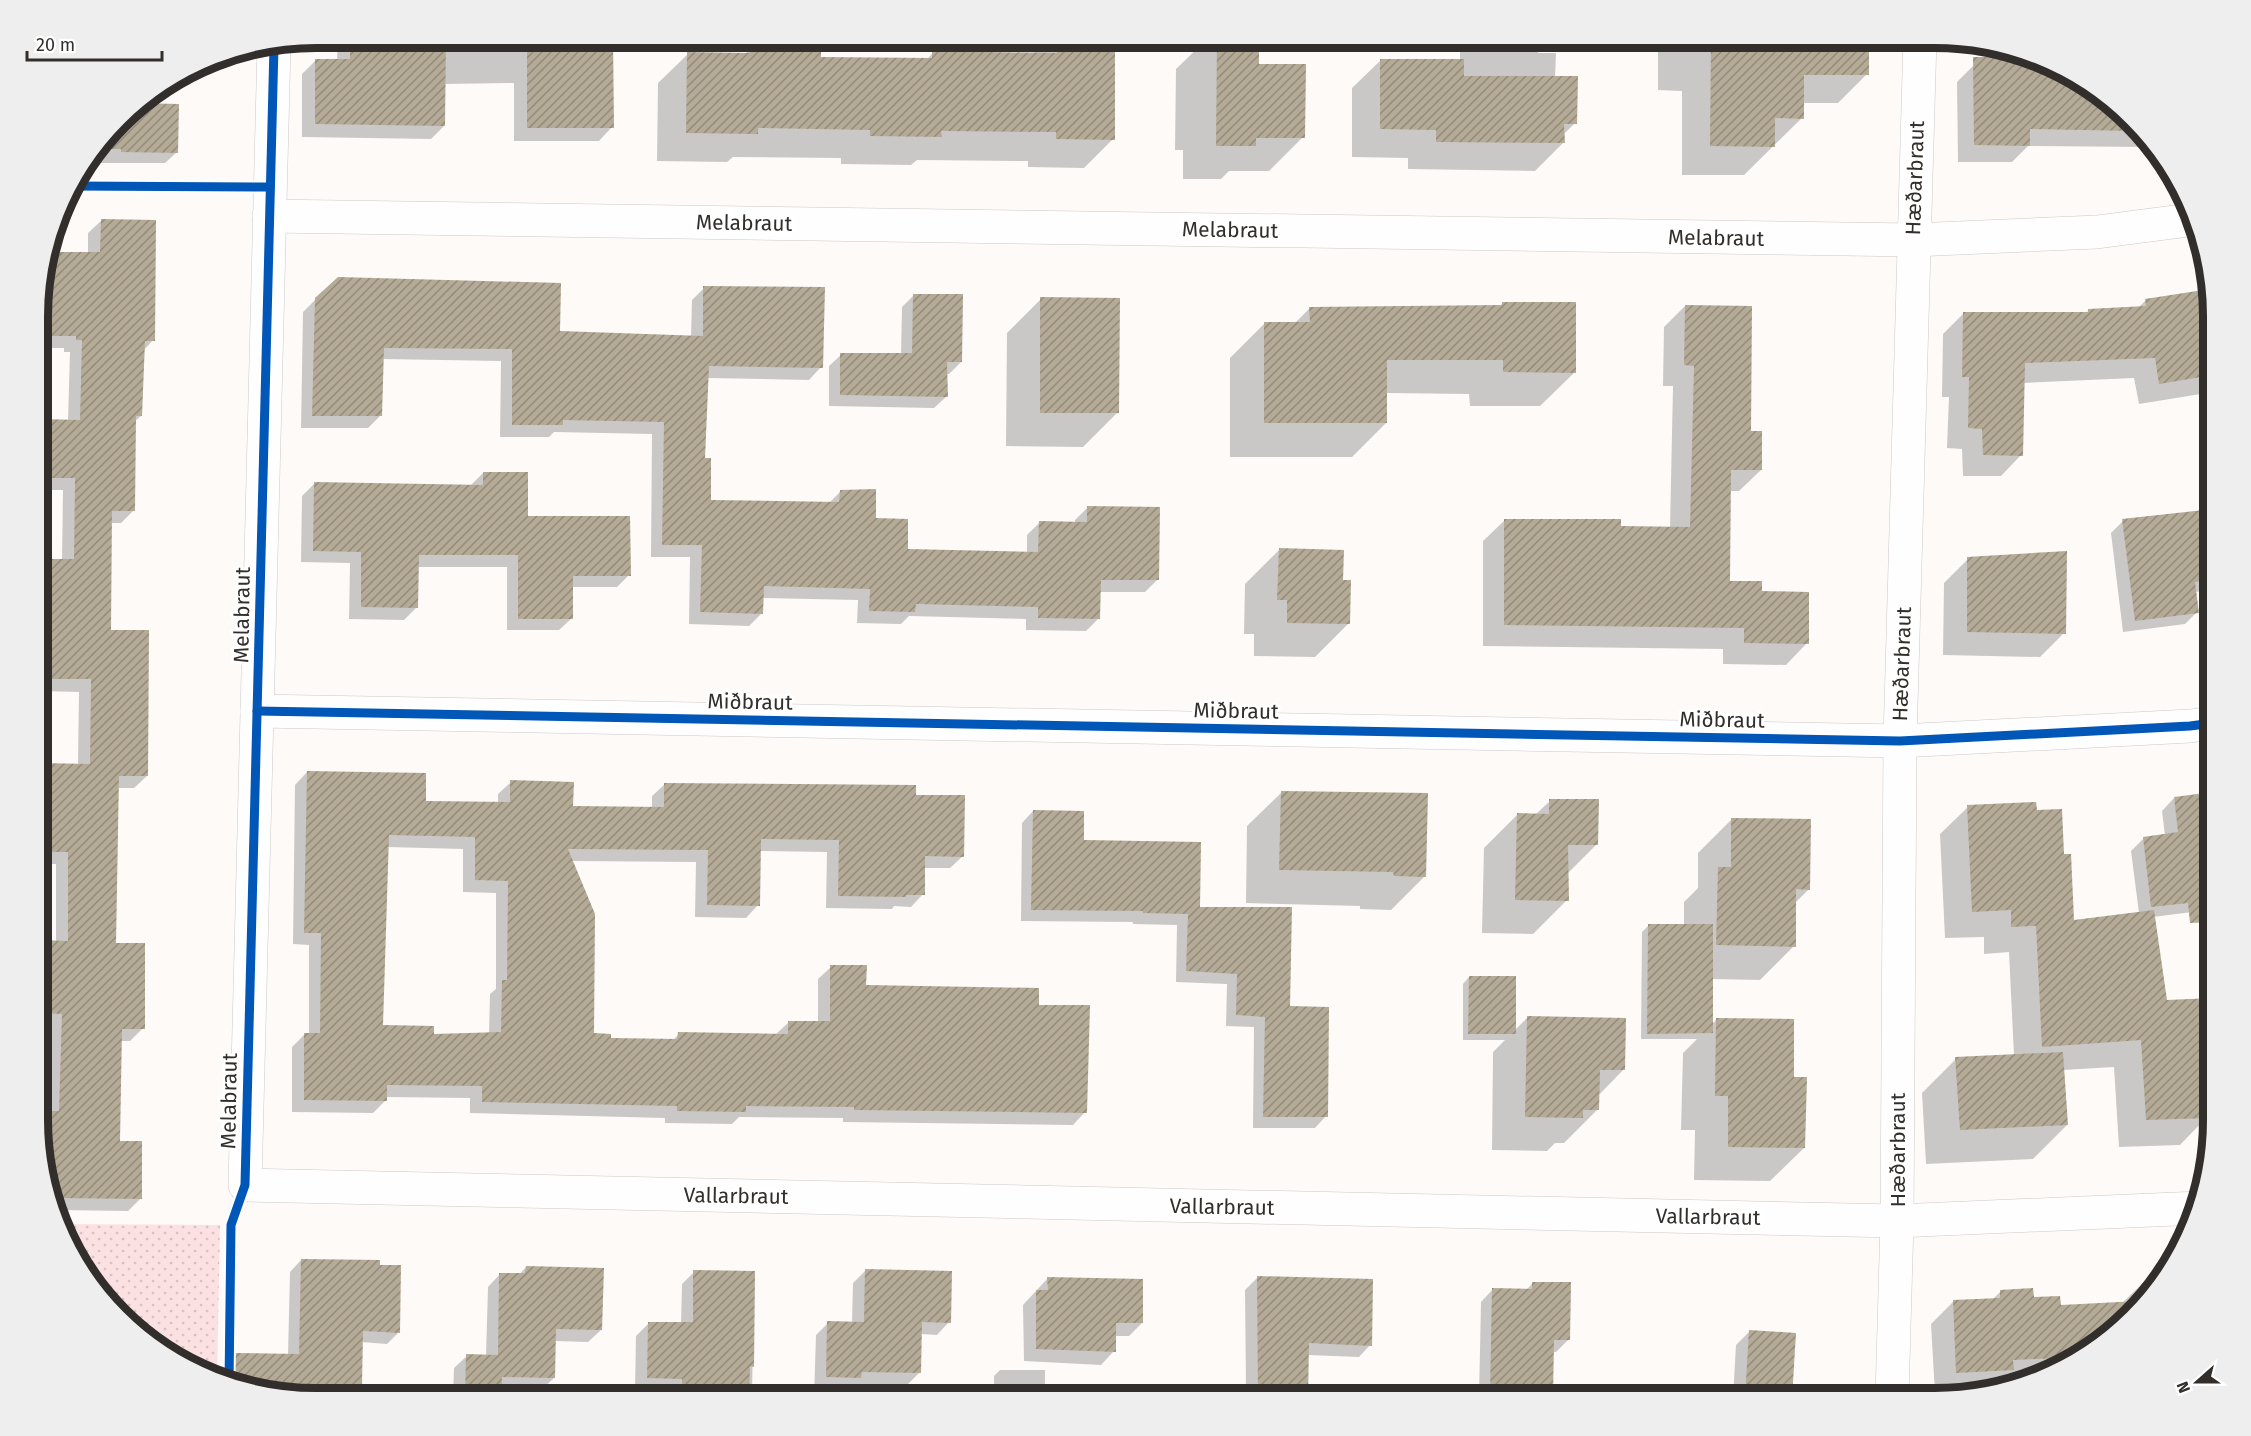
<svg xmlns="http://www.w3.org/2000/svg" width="2251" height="1436" viewBox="0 0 2251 1436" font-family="'Fira Sans',sans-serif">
	<defs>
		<pattern id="grass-dots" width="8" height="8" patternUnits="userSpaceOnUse" patternTransform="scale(1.5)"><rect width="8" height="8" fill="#fce1e2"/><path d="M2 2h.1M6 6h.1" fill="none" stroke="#d8c1c2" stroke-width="1.8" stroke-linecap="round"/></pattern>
		<pattern id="building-hatch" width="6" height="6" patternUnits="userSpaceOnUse" patternTransform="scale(1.5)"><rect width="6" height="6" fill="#b4aa96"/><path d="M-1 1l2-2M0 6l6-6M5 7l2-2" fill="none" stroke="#938b7b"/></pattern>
	</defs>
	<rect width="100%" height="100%" fill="#fdfaf8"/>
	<path fill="url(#grass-dots)" d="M 63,1224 L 220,1225 L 217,1379 L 161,1351 L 75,1260 Z"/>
	<g fill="#0003" fill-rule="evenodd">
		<path d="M 338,38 L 612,38 L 612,127 L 599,141 L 514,141 L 514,83 L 444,84 L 444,126 L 431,139 L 302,137 L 302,74 L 315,61 L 337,61 Z"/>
		<path d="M 1048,38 L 1114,38 L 1113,139 L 1084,168 L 1028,167 L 1028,161 L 917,160 L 911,165 L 841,164 L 841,158 L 733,157 L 727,162 L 657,161 L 658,83 L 688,54 L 744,55 L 751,48 L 820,58 L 927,59 L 933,53 L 1032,54 Z"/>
		<path d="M 1208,38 L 1257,38 L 1257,65 L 1303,137 L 1269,171 L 1229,171 L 1221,179 L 1183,179 L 1183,150 L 1175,150 L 1176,69 Z"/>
		<path d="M 1460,38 L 1538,38 L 1538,53 L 1556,53 L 1555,78 L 1575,123 L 1563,135 L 1563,143 L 1535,171 L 1408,169 L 1408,158 L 1352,157 L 1352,88 L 1381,60 L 1460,60 Z"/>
		<path d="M 1663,38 L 1864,38 L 1867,74 L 1838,103 L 1802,103 L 1802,118 L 1744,175 L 1682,175 L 1682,91 L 1658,90 L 1658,42 Z"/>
		<path d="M 2048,64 L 2090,85 L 2148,147 L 2028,146 L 2012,162 L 1958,162 L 1957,82 L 1974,65 Z"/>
		<path d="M 136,104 L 177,152 L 165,163 L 89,163 Z"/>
		<path d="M 101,221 L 153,340 L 143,351 L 141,416 L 134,422 L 134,510 L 121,523 L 110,523 L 109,631 L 147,776 L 134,788 L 117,788 L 114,944 L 143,1028 L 130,1041 L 120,1041 L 118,1142 L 141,1198 L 128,1211 L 58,1210 L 40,1156 L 40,1113 L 47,1112 L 50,1026 L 40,1026 L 40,942 L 56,942 L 56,864 L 40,864 L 40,764 L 78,765 L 79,692 L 40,691 L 40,561 L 62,561 L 63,490 L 40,490 L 40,421 L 68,421 L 70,352 L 64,352 L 64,348 L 40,348 L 40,280 L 48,253 L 88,254 L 88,233 Z"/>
		<path d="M 704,288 L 821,367 L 809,380 L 707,378 L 703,460 L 710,501 L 828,504 L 840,492 L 875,520 L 906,551 L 1027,554 L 1027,535 L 1039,523 L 1075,523 L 1075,520 L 1087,508 L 1157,580 L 1145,592 L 1099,592 L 1099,618 L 1086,631 L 1026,630 L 1026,619 L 909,616 L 901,624 L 857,623 L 858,600 L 762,598 L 762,613 L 749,626 L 689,624 L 690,557 L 651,557 L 652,434 L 554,432 L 549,437 L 500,437 L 501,361 L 382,359 L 381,415 L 368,428 L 301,428 L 303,312 L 316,299 L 559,332 L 691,337 L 692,300 Z"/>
		<path d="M 2211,291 L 2213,298 L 2213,392 L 2139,404 L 2134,378 L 2023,383 L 2021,455 L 2001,476 L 1963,476 L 1962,449 L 1947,448 L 1949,397 L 1942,397 L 1943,334 L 1964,313 L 2086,314 L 2088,311 L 2138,308 L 2145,301 Z"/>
		<path d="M 914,295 L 961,362 L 949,374 L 946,374 L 946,397 L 934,408 L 829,406 L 829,366 L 841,355 L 901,354 L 902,307 Z"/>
		<path d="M 1041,299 L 1117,413 L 1083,447 L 1006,446 L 1007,333 Z"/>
		<path d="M 1503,303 L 1574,373 L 1540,406 L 1470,406 L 1469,394 L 1386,393 L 1386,423 L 1352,457 L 1230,457 L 1230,358 L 1264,324 L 1294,324 L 1310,308 L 1499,307 Z"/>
		<path d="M 1685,306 L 1761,470 L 1739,491 L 1730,491 L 1729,582 L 1760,593 L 1807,643 L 1786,665 L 1723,664 L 1723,649 L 1483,646 L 1483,541 L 1505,520 L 1620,527 L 1670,528 L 1673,386 L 1663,386 L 1664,327 Z"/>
		<path d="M 483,473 L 527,518 L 629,575 L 617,587 L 571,587 L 572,618 L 559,630 L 507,630 L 507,567 L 417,567 L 416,608 L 404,620 L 349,619 L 350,563 L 301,562 L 302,496 L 314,484 L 471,485 Z"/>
		<path d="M 2213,510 L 2213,590 L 2195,592 L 2197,612 L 2185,624 L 2123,632 L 2111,533 L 2123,521 Z"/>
		<path d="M 1279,550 L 1342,582 L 1349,623 L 1315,657 L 1254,656 L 1254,634 L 1244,634 L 1245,584 Z"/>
		<path d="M 1968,559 L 2064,633 L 2040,657 L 1943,655 L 1944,583 Z"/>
		<path d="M 307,772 L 424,802 L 498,804 L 498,794 L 511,782 L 571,807 L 652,808 L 652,796 L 665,784 L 914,796 L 963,856 L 950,868 L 924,868 L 923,894 L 911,907 L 894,906 L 892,909 L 826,908 L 827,852 L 759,851 L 758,905 L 746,918 L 695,917 L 696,862 L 571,861 L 592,1035 L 610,1040 L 672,1041 L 679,1034 L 775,1035 L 789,1022 L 818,1022 L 818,979 L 831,967 L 865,987 L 1037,1006 L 1085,1112 L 1073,1125 L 843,1122 L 843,1118 L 739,1117 L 732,1124 L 665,1123 L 665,1118 L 470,1113 L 470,1098 L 385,1097 L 385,1101 L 373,1113 L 292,1112 L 292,1047 L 305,1034 L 309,1034 L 309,945 L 293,944 L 295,785 ZM 387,847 L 463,849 L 463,892 L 496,893 L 496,989 L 490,994 L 489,1034 L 432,1035 L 381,1027 Z"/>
		<path d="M 1281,793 L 1425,876 L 1391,910 L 1360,909 L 1360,906 L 1246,903 L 1247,826 Z"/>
		<path d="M 2174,798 L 2200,911 L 2153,917 L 2165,1002 L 2213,1000 L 2213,1074 L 2205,1074 L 2207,1117 L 2180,1145 L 2119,1147 L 2114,1067 L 2063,1070 L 2067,1125 L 2033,1159 L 1926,1164 L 1922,1093 L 1956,1059 L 2014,1056 L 2009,952 L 1984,954 L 1984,937 L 1945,938 L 1940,834 L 1968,807 L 2035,812 L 2063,856 L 2072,922 L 2139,913 L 2131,851 L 2144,838 L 2165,836 L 2162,811 Z"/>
		<path d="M 1550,801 L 1597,844 L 1567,874 L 1567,900 L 1533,934 L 1482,933 L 1484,848 L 1518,814 L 1535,815 Z"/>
		<path d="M 1033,811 L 1199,908 L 1289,1008 L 1326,1116 L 1315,1128 L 1253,1128 L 1254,1027 L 1226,1026 L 1227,984 L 1176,982 L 1177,925 L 1133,924 L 1133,922 L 1021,921 L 1022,823 Z"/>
		<path d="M 1732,819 L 1809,889 L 1795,903 L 1794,946 L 1760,980 L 1711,979 L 1711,1025 L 1717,1019 L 1792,1079 L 1804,1148 L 1770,1181 L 1694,1180 L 1695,1130 L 1681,1130 L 1683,1053 L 1697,1039 L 1641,1039 L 1642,932 L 1648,926 L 1684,926 L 1684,902 L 1698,888 L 1698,853 Z"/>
		<path d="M 1469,977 L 1514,1031 L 1527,1018 L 1623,1070 L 1598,1096 L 1598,1109 L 1564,1143 L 1555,1143 L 1547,1151 L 1492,1150 L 1493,1052 L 1505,1040 L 1463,1040 L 1463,984 Z"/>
		<path d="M 301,1260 L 399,1332 L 387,1344 L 361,1342 L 361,1384 L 349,1396 L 305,1395 L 305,1397 L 224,1382 L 224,1366 L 236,1354 L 288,1355 L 290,1272 Z"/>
		<path d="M 526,1267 L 601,1330 L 588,1342 L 554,1341 L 554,1378 L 541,1390 L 504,1389 L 503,1398 L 453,1398 L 454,1368 L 467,1356 L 486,1356 L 488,1287 L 500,1274 L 519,1275 Z"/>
		<path d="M 865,1271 L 949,1322 L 937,1335 L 920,1334 L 919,1373 L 907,1385 L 895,1385 L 896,1398 L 814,1398 L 816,1335 L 828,1323 L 852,1323 L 853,1283 Z"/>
		<path d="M 694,1272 L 754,1273 L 752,1398 L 646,1398 L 647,1390 L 635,1390 L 636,1336 L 649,1323 L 681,1324 L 682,1284 Z"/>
		<path d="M 1048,1278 L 1142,1323 L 1129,1336 L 1114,1336 L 1114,1351 L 1101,1365 L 1024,1361 L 1023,1305 Z"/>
		<path d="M 1257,1278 L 1370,1345 L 1359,1357 L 1307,1355 L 1307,1398 L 1217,1398 L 1225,1390 L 1246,1390 L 1245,1290 Z"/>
		<path d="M 2159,1282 L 2074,1361 L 2011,1380 L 2001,1381 L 1997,1385 L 1971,1392 L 1935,1394 L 1931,1324 L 1953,1302 L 1992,1300 L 2001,1291 L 2059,1306 L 2122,1303 L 2143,1283 Z"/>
		<path d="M 1533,1283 L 1568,1340 L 1556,1352 L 1552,1352 L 1551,1396 L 1549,1398 L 1456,1398 L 1479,1397 L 1481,1302 L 1493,1289 L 1526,1290 Z"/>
		<path d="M 1749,1332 L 1791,1398 L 1733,1398 L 1736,1345 Z"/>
		<path d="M 1000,1370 L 1045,1370 L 1045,1398 L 994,1398 L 994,1376 Z"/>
		<path d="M 1640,1392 L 1706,1393 L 1706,1398 L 1634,1398 Z"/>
	</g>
	<g fill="url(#building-hatch)" fill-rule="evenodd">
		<path d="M 350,38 L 446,38 L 445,126 L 315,124 L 315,59 L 350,59 Z"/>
		<path d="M 527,38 L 613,38 L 614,128 L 527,128 Z"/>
		<path d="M 1057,38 L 1115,38 L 1115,140 L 1056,139 L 1056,132 L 941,131 L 942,137 L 870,136 L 870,130 L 758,128 L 758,134 L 686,133 L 687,52 L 750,53 L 750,46 L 821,48 L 821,57 L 932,58 L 932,51 L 1057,53 Z"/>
		<path d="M 1217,38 L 1259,38 L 1259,64 L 1306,64 L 1305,138 L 1256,138 L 1256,146 L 1216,146 Z"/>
		<path d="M 1711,38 L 1865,38 L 1865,40 L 1869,40 L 1869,75 L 1804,75 L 1804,119 L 1775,118 L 1775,147 L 1710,146 Z"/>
		<path d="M 1973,57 L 2034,57 L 2090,85 L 2133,131 L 2030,129 L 2030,146 L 1974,145 Z"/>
		<path d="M 1380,59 L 1464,59 L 1464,76 L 1578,76 L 1577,124 L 1564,124 L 1565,143 L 1436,142 L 1436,130 L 1380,129 Z"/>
		<path d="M 138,103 L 179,104 L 178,153 L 121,152 L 121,149 L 100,149 L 132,107 Z"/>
		<path d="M 101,219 L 156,220 L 155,341 L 145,341 L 142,416 L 136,416 L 135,511 L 112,511 L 111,630 L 149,630 L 148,776 L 119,776 L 116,943 L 145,943 L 145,1029 L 122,1029 L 120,1141 L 142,1141 L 142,1199 L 54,1198 L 40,1156 L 40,1111 L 59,1111 L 62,1014 L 40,1013 L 40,940 L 68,941 L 68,852 L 51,852 L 51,818 L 40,818 L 40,763 L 90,764 L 91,679 L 40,679 L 40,559 L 74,559 L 75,478 L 40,478 L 40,419 L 80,420 L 82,340 L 76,340 L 76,336 L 40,336 L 40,280 L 48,252 L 100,252 Z"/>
		<path d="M 338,277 L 561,283 L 560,331 L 703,336 L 703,286 L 825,287 L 823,368 L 709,366 L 705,458 L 711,458 L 711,500 L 839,502 L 840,490 L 876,489 L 876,518 L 908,519 L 908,549 L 1038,552 L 1039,521 L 1087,522 L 1087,506 L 1160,507 L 1159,580 L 1101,580 L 1100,619 L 1038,618 L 1038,607 L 916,604 L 915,612 L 869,611 L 870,589 L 764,586 L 763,614 L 700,612 L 702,545 L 662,545 L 664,422 L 563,420 L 563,425 L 512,425 L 512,349 L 384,348 L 382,416 L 312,416 L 315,298 Z"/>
		<path d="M 2210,289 L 2213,298 L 2213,375 L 2159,384 L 2155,358 L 2025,363 L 2023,456 L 1983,455 L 1982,429 L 1968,428 L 1969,377 L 1962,377 L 1963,312 L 2088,312 L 2088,309 L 2146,306 L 2145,299 Z"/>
		<path d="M 913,294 L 963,294 L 962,362 L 947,362 L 948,397 L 840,395 L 840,353 L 912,353 Z"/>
		<path d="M 1040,297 L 1120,298 L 1119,413 L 1040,413 Z"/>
		<path d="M 1502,302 L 1576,302 L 1576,373 L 1503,372 L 1503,360 L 1387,360 L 1387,423 L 1264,423 L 1264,322 L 1310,322 L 1309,307 L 1502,305 Z"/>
		<path d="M 1685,305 L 1752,306 L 1751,431 L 1762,431 L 1762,470 L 1731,470 L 1730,581 L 1762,581 L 1762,591 L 1809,592 L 1809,644 L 1744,643 L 1744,628 L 1504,625 L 1504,519 L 1621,519 L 1621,526 L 1690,527 L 1694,366 L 1684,365 Z"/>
		<path d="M 483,472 L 528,472 L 528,516 L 630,516 L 631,576 L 573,576 L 573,619 L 518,619 L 518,555 L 419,555 L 418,608 L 361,607 L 361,552 L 313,551 L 314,482 L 483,485 Z"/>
		<path d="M 2213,509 L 2213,580 L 2195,582 L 2199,613 L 2135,621 L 2122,519 Z"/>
		<path d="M 1279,548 L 1344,550 L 1343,580 L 1351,580 L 1350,624 L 1287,623 L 1287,600 L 1277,600 Z"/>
		<path d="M 2067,551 L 2066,634 L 1967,632 L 1967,557 Z"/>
		<path d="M 307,771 L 426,773 L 426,801 L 510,802 L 510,780 L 574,782 L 573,806 L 664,807 L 664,783 L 916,785 L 916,795 L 965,795 L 964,857 L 925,856 L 925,895 L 906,895 L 906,897 L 838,896 L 839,840 L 761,839 L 760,906 L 707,905 L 708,850 L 568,849 L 595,914 L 594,1033 L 611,1034 L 611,1038 L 677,1039 L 678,1032 L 788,1034 L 788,1021 L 830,1021 L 830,965 L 867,965 L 866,985 L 1039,988 L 1039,1005 L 1090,1005 L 1087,1113 L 854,1110 L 854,1107 L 746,1106 L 746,1112 L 677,1111 L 677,1106 L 482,1102 L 482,1086 L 387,1085 L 387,1101 L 304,1100 L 304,1033 L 320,1033 L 321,933 L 304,933 ZM 389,835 L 475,837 L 475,880 L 508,881 L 507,980 L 502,980 L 501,1032 L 434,1034 L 434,1026 L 383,1025 Z"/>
		<path d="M 1281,791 L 1428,793 L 1426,877 L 1394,876 L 1393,872 L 1279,870 Z"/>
		<path d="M 2213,792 L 2213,922 L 2190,923 L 2188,903 L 2151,907 L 2143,837 L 2178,832 L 2174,797 Z"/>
		<path d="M 1549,799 L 1599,799 L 1598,845 L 1568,845 L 1569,901 L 1515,900 L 1517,813 L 1549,814 Z"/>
		<path d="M 2036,802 L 2037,810 L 2062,809 L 2064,854 L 2071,854 L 2074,920 L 2154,910 L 2167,1000 L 2213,998 L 2213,1048 L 2205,1048 L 2209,1118 L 2146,1120 L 2141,1040 L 2042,1047 L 2036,926 L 2011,927 L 2011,910 L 1972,912 L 1967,805 Z"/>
		<path d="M 1033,810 L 1084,811 L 1084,840 L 1201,842 L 1200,907 L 1292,907 L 1290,1006 L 1329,1007 L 1328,1117 L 1263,1117 L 1265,1017 L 1236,1015 L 1237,974 L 1186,971 L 1188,914 L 1143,913 L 1143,911 L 1031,910 Z"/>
		<path d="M 1731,818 L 1811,819 L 1810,890 L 1796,889 L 1796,947 L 1716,945 L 1718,867 L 1731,867 Z"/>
		<path d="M 1648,924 L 1713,924 L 1713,1033 L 1647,1034 Z"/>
		<path d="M 1469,976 L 1516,976 L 1516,1034 L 1468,1034 Z"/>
		<path d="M 1527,1016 L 1626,1018 L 1625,1070 L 1600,1070 L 1599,1110 L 1583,1110 L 1583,1118 L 1525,1117 Z"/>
		<path d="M 1716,1018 L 1794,1019 L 1794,1077 L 1807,1077 L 1805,1148 L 1728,1147 L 1728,1096 L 1715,1096 Z"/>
		<path d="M 2063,1052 L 2068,1125 L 1960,1130 L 1955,1057 Z"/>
		<path d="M 301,1259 L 380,1260 L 380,1265 L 401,1265 L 400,1333 L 363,1331 L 362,1385 L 307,1384 L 306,1397 L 234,1385 L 235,1353 L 299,1354 Z"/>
		<path d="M 526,1266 L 604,1268 L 602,1330 L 556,1329 L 555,1378 L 502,1377 L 501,1398 L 465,1398 L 466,1354 L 498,1355 L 499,1273 L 525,1273 Z"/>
		<path d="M 865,1269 L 952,1271 L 951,1323 L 922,1322 L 921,1373 L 862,1372 L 861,1378 L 826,1377 L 827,1321 L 864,1322 Z"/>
		<path d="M 693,1270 L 755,1271 L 754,1367 L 750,1366 L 749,1396 L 682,1395 L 682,1379 L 647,1378 L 648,1322 L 693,1322 Z"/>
		<path d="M 1257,1276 L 1373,1279 L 1372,1346 L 1309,1343 L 1308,1398 L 1258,1398 Z"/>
		<path d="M 1047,1277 L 1143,1279 L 1143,1323 L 1116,1323 L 1116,1352 L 1036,1349 L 1036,1290 L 1048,1290 Z"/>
		<path d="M 1532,1282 L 1571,1282 L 1570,1340 L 1554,1340 L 1553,1397 L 1490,1396 L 1492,1288 L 1532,1289 Z"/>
		<path d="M 2033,1288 L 2034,1297 L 2060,1296 L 2061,1305 L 2139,1301 L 2079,1357 L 2013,1360 L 2014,1370 L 1956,1373 L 1953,1300 L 2000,1298 L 2000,1290 Z"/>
		<path d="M 1749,1330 L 1796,1333 L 1792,1398 L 1745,1398 Z"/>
	</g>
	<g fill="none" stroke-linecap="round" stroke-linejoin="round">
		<defs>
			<g id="street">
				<path d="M 274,46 L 245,1185 L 1897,1221 L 2199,1208"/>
				<path d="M 269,216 L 1913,240 L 2097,232 L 2189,220"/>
				<path d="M 257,711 L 1900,741 L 2190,726 L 2213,723"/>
				<path d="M 1892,1398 L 1897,1221 L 1900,741 L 1920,38"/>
			</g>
		</defs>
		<use href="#street" stroke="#ccc9c8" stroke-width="34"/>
		<use href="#street" stroke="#fffefe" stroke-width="33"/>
		<defs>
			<g id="cycleway">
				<path d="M 72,186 L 270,187"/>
				<path d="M 257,711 L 1900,741 L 2190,726 L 2213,723"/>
				<path d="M 229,1384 L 231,1225 L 245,1185 L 274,46"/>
			</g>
		</defs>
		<use href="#cycleway" stroke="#fff" stroke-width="13"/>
		<use href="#cycleway" stroke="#0057b8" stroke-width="9"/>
	</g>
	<g text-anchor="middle" stroke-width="6" stroke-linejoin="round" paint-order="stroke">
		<g font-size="21" fill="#312e2c" stroke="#fff">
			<text transform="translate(1915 178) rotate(-88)" y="7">Hæðarbraut</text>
			<text transform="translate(744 223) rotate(1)" y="7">Melabraut</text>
			<text transform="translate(1230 230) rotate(1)" y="7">Melabraut</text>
			<text transform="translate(1716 238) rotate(1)" y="7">Melabraut</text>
			<text transform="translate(242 615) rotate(-89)" y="7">Melabraut</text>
			<text transform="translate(1902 664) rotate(-88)" y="7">Hæðarbraut</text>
			<text transform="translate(750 702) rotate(1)" y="7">Miðbraut</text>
			<text transform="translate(1236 711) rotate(1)" y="7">Miðbraut</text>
			<text transform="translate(1722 720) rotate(1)" y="7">Miðbraut</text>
			<text transform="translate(229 1101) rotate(-89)" y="7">Melabraut</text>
			<text transform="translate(1898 1150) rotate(-90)" y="7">Hæðarbraut</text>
			<text transform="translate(736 1196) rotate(1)" y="7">Vallarbraut</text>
			<text transform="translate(1222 1207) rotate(1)" y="7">Vallarbraut</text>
			<text transform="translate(1708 1217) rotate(1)" y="7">Vallarbraut</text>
		</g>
	</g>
	<path d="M0 0H2251V1436H0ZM316 48H1935A268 268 0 0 1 2203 316V1120A268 268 0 0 1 1935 1388H316A268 268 0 0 1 48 1120V316A268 268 0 0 1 316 48Z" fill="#efeeee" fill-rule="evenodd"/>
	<path fill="none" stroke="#312e2c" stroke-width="8" d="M316 48H1935A268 268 0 0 1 2203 316V1120A268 268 0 0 1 1935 1388H316A268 268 0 0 1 48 1120V316A268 268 0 0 1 316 48Z"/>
	<g transform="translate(2197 1382) rotate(249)" stroke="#ffffff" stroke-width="4.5" paint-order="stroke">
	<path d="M0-4.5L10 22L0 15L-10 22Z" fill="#312e2c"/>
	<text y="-9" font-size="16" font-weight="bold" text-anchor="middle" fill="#312e2c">N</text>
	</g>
	<path d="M27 51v9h135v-9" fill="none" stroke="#312e2c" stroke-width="3"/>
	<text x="36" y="51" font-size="18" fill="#312e2c" stroke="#ffffff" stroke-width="4.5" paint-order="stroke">20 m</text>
</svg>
